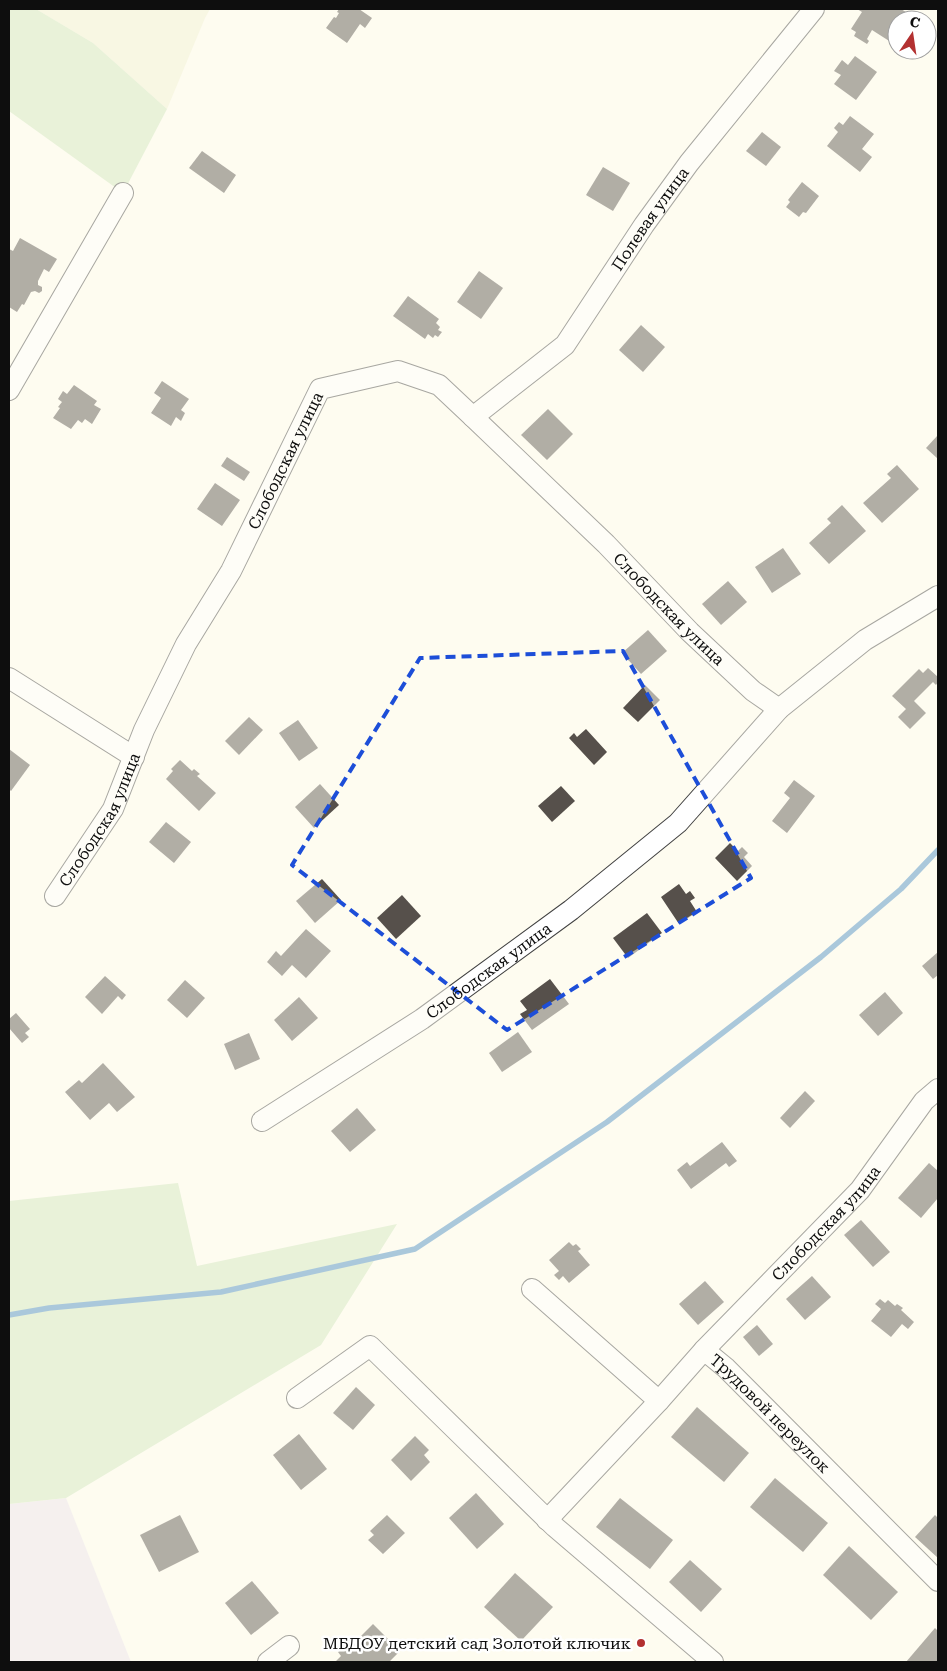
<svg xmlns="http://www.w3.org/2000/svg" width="947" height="1671" viewBox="0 0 947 1671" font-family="'Roboto Serif',serif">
	<rect width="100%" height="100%" fill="#fefcf0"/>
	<path fill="#ebe3ec" d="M 66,1498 L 131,1662 L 9,1662 L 9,1504 Z"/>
	<path fill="#f2f1d2" d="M 36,9 L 210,9 L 205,18 L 167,109 L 93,43 Z"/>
	<g fill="#d0e6bc">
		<path d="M 9,9 L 36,9 L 93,43 L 167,109 L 123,193 L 9,111 Z"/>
		<path d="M 178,1183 L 197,1266 L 397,1224 L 321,1345 L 66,1498 L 9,1504 L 9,1201 Z"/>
	</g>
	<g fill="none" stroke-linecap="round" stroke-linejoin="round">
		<path stroke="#468ac2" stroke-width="5.5" d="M 9,1315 L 49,1308 L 221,1292 L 415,1249 L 607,1122 L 821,957 L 901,889 L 938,850"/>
	</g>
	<g fill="#56504b">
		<path d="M 339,9 L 359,9 L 372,18 L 365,28 L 360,24 L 347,43 L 326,28 L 334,17 L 336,18 L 339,13 L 337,12 Z"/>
		<path d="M 857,9 L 901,9 L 919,20 L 897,20 L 897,46 L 872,30 L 867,39 L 869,41 L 867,44 L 854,36 L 856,32 L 851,29 L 862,12 Z"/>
		<path d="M 855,56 L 877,72 L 856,100 L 834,84 L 841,75 L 834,71 L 842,60 L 848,65 Z"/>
		<path d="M 850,116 L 874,134 L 862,149 L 872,157 L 860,172 L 827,146 L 838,132 L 834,128 L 839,122 L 843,125 Z"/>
		<path d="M 762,132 L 781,147 L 766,166 L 746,151 Z"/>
		<path d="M 202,151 L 236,175 L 224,193 L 189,168 Z"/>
		<path d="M 603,167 L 630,183 L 613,211 L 586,195 Z"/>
		<path d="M 802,182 L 819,196 L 806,213 L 803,212 L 799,217 L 786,207 L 790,202 L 788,200 Z"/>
		<path d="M 20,238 L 57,259 L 49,272 L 44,269 L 38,281 L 38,285 L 42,287 L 42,291 L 39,293 L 35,291 L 31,292 L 24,305 L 22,304 L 17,312 L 9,307 L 9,249 L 13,251 Z"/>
		<path d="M 479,271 L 503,288 L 481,319 L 457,302 Z"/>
		<path d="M 408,296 L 439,319 L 436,323 L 440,327 L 438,330 L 442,332 L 438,337 L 435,335 L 433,338 L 428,334 L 425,339 L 393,316 Z"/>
		<path d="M 641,325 L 665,347 L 643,372 L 619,350 Z"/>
		<path d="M 162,381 L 189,399 L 181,410 L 185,413 L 181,421 L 176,417 L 171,426 L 151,413 L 161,398 L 154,393 Z"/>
		<path d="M 74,385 L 97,401 L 94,405 L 101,409 L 92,424 L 85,419 L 82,423 L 78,420 L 71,429 L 53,418 L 60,408 L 58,407 L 62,402 L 58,399 L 63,391 L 67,394 Z"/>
		<path d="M 548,409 L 573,434 L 547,460 L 521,435 Z"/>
		<path d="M 938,435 L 938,459 L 926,448 Z"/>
		<path d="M 227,457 L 250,472 L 244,481 L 221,466 Z"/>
		<path d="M 897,465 L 919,489 L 882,523 L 863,503 L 891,478 L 887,474 Z"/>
		<path d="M 215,483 L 240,500 L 222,526 L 197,509 Z"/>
		<path d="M 842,505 L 866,531 L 829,564 L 809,543 L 831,523 L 827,519 Z"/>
		<path d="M 783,548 L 801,574 L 772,593 L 755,567 Z"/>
		<path d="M 728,581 L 747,602 L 721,625 L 702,604 Z"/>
		<path d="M 648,630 L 667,651 L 641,674 L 622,653 Z"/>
		<path d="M 928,668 L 938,677 L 938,682 L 936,685 L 933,682 L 914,701 L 926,713 L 910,729 L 898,717 L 906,709 L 892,696 L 919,669 L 923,673 Z"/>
		<path d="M 645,685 L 660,700 L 638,722 L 623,708 Z"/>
		<path d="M 249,717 L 263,730 L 239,755 L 225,741 Z"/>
		<path d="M 298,720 L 318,748 L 299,761 L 279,733 Z"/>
		<path d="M 586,729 L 607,752 L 594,765 L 569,738 L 574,733 L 577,737 Z"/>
		<path d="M 9,749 L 30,765 L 11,791 L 9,789 Z"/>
		<path d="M 180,760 L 192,771 L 194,769 L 200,774 L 197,776 L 216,793 L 199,811 L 166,779 L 173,771 L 171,769 Z"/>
		<path d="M 794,780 L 815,796 L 787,833 L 772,821 L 790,798 L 784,793 Z"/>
		<path d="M 320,784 L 339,805 L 314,828 L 295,807 Z"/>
		<path d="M 561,786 L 575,801 L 552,822 L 538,806 Z"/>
		<path d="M 166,822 L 191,842 L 174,863 L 149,842 Z"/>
		<path d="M 730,843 L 738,851 L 742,847 L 748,853 L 744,857 L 752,866 L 737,881 L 715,858 Z"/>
		<path d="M 322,879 L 341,900 L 315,923 L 296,901 Z"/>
		<path d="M 679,884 L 686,894 L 690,891 L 695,898 L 690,901 L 697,912 L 679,924 L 661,897 Z"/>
		<path d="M 402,895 L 421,916 L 396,939 L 377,918 Z"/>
		<path d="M 647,913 L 662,933 L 628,958 L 613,938 Z"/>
		<path d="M 306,929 L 331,951 L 306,978 L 292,965 L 282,976 L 267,962 L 276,951 L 281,956 Z"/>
		<path d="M 938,952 L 938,975 L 933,979 L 922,966 Z"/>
		<path d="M 105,976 L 126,995 L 122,1000 L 118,996 L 102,1014 L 85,997 Z"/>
		<path d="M 550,979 L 569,1004 L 532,1030 L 520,1014 L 527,1010 L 520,1001 Z"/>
		<path d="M 185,980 L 205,998 L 187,1018 L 167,1000 Z"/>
		<path d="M 885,992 L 903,1013 L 878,1036 L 859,1015 Z"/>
		<path d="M 299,997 L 318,1018 L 292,1041 L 274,1020 Z"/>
		<path d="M 16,1013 L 30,1029 L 25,1033 L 29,1037 L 22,1043 L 9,1028 L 9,1019 Z"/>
		<path d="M 518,1032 L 532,1052 L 502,1072 L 489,1053 Z"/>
		<path d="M 249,1033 L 260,1059 L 235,1070 L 224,1044 Z"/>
		<path d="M 103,1063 L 135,1097 L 117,1112 L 109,1103 L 90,1120 L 65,1092 L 79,1080 L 82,1083 Z"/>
		<path d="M 805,1091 L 815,1101 L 790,1128 L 780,1118 Z"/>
		<path d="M 357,1108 L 376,1130 L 350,1152 L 331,1131 Z"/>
		<path d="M 722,1142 L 737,1161 L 729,1167 L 726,1163 L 691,1189 L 677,1170 L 687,1162 L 690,1166 Z"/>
		<path d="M 929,1163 L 938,1171 L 938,1198 L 921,1218 L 898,1198 Z"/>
		<path d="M 861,1220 L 890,1252 L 873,1267 L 844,1235 Z"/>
		<path d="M 569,1242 L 573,1246 L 576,1244 L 581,1249 L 578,1251 L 590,1265 L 569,1283 L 563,1276 L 559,1280 L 554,1275 L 559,1271 L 549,1260 Z"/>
		<path d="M 812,1276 L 831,1297 L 805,1320 L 786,1299 Z"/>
		<path d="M 705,1281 L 724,1302 L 698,1325 L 679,1304 Z"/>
		<path d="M 880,1299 L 885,1303 L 888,1300 L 895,1306 L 897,1304 L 903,1308 L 901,1310 L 914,1322 L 908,1329 L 902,1324 L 891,1337 L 871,1321 L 881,1309 L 875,1304 Z"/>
		<path d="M 757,1325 L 773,1344 L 759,1356 L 743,1337 Z"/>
		<path d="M 356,1387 L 375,1405 L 353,1430 L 333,1413 Z"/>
		<path d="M 697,1407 L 749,1453 L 724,1482 L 671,1437 Z"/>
		<path d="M 299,1434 L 327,1469 L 301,1490 L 273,1455 Z"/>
		<path d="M 415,1436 L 429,1450 L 424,1455 L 430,1462 L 411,1481 L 391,1460 Z"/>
		<path d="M 775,1478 L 828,1523 L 803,1552 L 750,1507 Z"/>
		<path d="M 476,1493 L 504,1524 L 477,1549 L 449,1518 Z"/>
		<path d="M 620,1498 L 673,1540 L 650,1569 L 596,1527 Z"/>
		<path d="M 180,1515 L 199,1552 L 159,1572 L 140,1535 Z"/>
		<path d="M 387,1515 L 405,1533 L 383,1554 L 368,1540 L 374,1535 L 370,1531 Z"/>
		<path d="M 935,1515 L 938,1518 L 938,1558 L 915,1537 Z"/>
		<path d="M 849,1546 L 898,1592 L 871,1620 L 823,1575 Z"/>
		<path d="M 690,1560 L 722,1589 L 701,1612 L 669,1582 Z"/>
		<path d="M 515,1573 L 553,1607 L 521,1641 L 484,1607 Z"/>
		<path d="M 252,1581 L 279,1613 L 251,1635 L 225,1603 Z"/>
		<path d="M 373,1624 L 400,1651 L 389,1662 L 335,1662 L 341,1656 L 338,1652 L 346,1644 L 350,1647 Z"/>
		<path d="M 935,1628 L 938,1631 L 938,1662 L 906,1662 Z"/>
	</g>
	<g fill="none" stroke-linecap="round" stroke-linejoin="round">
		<defs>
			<g id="minor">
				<path d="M 9,390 L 123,193"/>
				<path id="s1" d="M 473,417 L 565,345 L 644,225 L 689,163 L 814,9"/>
				<path d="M 9,678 L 134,757"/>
				<path id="s2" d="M 55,896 L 113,809 L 144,730 L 186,644 L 231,571 L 320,389 L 398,371 L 439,385 L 473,417 L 606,544 L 690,632 L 753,691 L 779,709"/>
				<path id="s3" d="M 262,1121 L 422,1019 L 571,910 L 678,823 L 779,709 L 865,640 L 938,596"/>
				<path id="s4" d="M 532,1289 L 659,1401 L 704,1350 L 726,1368 L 938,1581"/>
				<path id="s5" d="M 704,1350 L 860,1190 L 924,1101 L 938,1089"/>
				<path d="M 297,1398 L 370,1346 L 555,1527 L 713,1662"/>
				<path d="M 547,1520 L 659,1401"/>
				<path d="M 268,1662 L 289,1646"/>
			</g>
		</defs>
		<use href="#minor" stroke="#414141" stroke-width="22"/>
		<use href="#minor" stroke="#fff" stroke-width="20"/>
	</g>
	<path d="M0 0H947V1671H0ZM 623,651 L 751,878 L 507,1030 L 292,865 L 420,658 Z" fill="#fefcf0" fill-opacity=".55" fill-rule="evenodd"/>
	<path fill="none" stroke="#1d4ed8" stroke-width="4" stroke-dasharray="10 6" stroke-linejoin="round" d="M 623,651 L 751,878 L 507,1030 L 292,865 L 420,658 Z"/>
	<circle fill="#b33131" stroke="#fff" stroke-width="2" cx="641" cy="1643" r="5"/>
	<g text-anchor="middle" stroke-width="5" stroke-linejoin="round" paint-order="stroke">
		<g font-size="16" fill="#0e0e0e" stroke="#fff">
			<text dy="6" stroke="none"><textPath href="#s1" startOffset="269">Полевая улица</textPath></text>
			<text dy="6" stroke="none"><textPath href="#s2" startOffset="494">Слободская улица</textPath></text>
			<text dy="6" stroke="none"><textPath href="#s2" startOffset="1018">Слободская улица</textPath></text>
			<text dy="6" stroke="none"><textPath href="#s2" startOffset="89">Слободская улица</textPath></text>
			<text dy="6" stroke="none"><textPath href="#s3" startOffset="272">Слободская улица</textPath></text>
			<text dy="6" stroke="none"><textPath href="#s5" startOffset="176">Слободская улица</textPath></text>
			<text dy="6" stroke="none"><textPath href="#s4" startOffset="329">Трудовой переулок</textPath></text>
		</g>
		<g font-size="16" fill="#0e0e0e" stroke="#fff" text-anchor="end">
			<text x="631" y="1649">МБДОУ детский сад Золотой ключик</text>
		</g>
	</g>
	<rect width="947" height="1671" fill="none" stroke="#0e0e0e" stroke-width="20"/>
	<g transform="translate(912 35) rotate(13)"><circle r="24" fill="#ffffff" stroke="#9f9f9f"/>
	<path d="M0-4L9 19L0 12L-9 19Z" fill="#b33131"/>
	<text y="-8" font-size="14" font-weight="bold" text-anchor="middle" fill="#0e0e0e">С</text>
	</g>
</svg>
